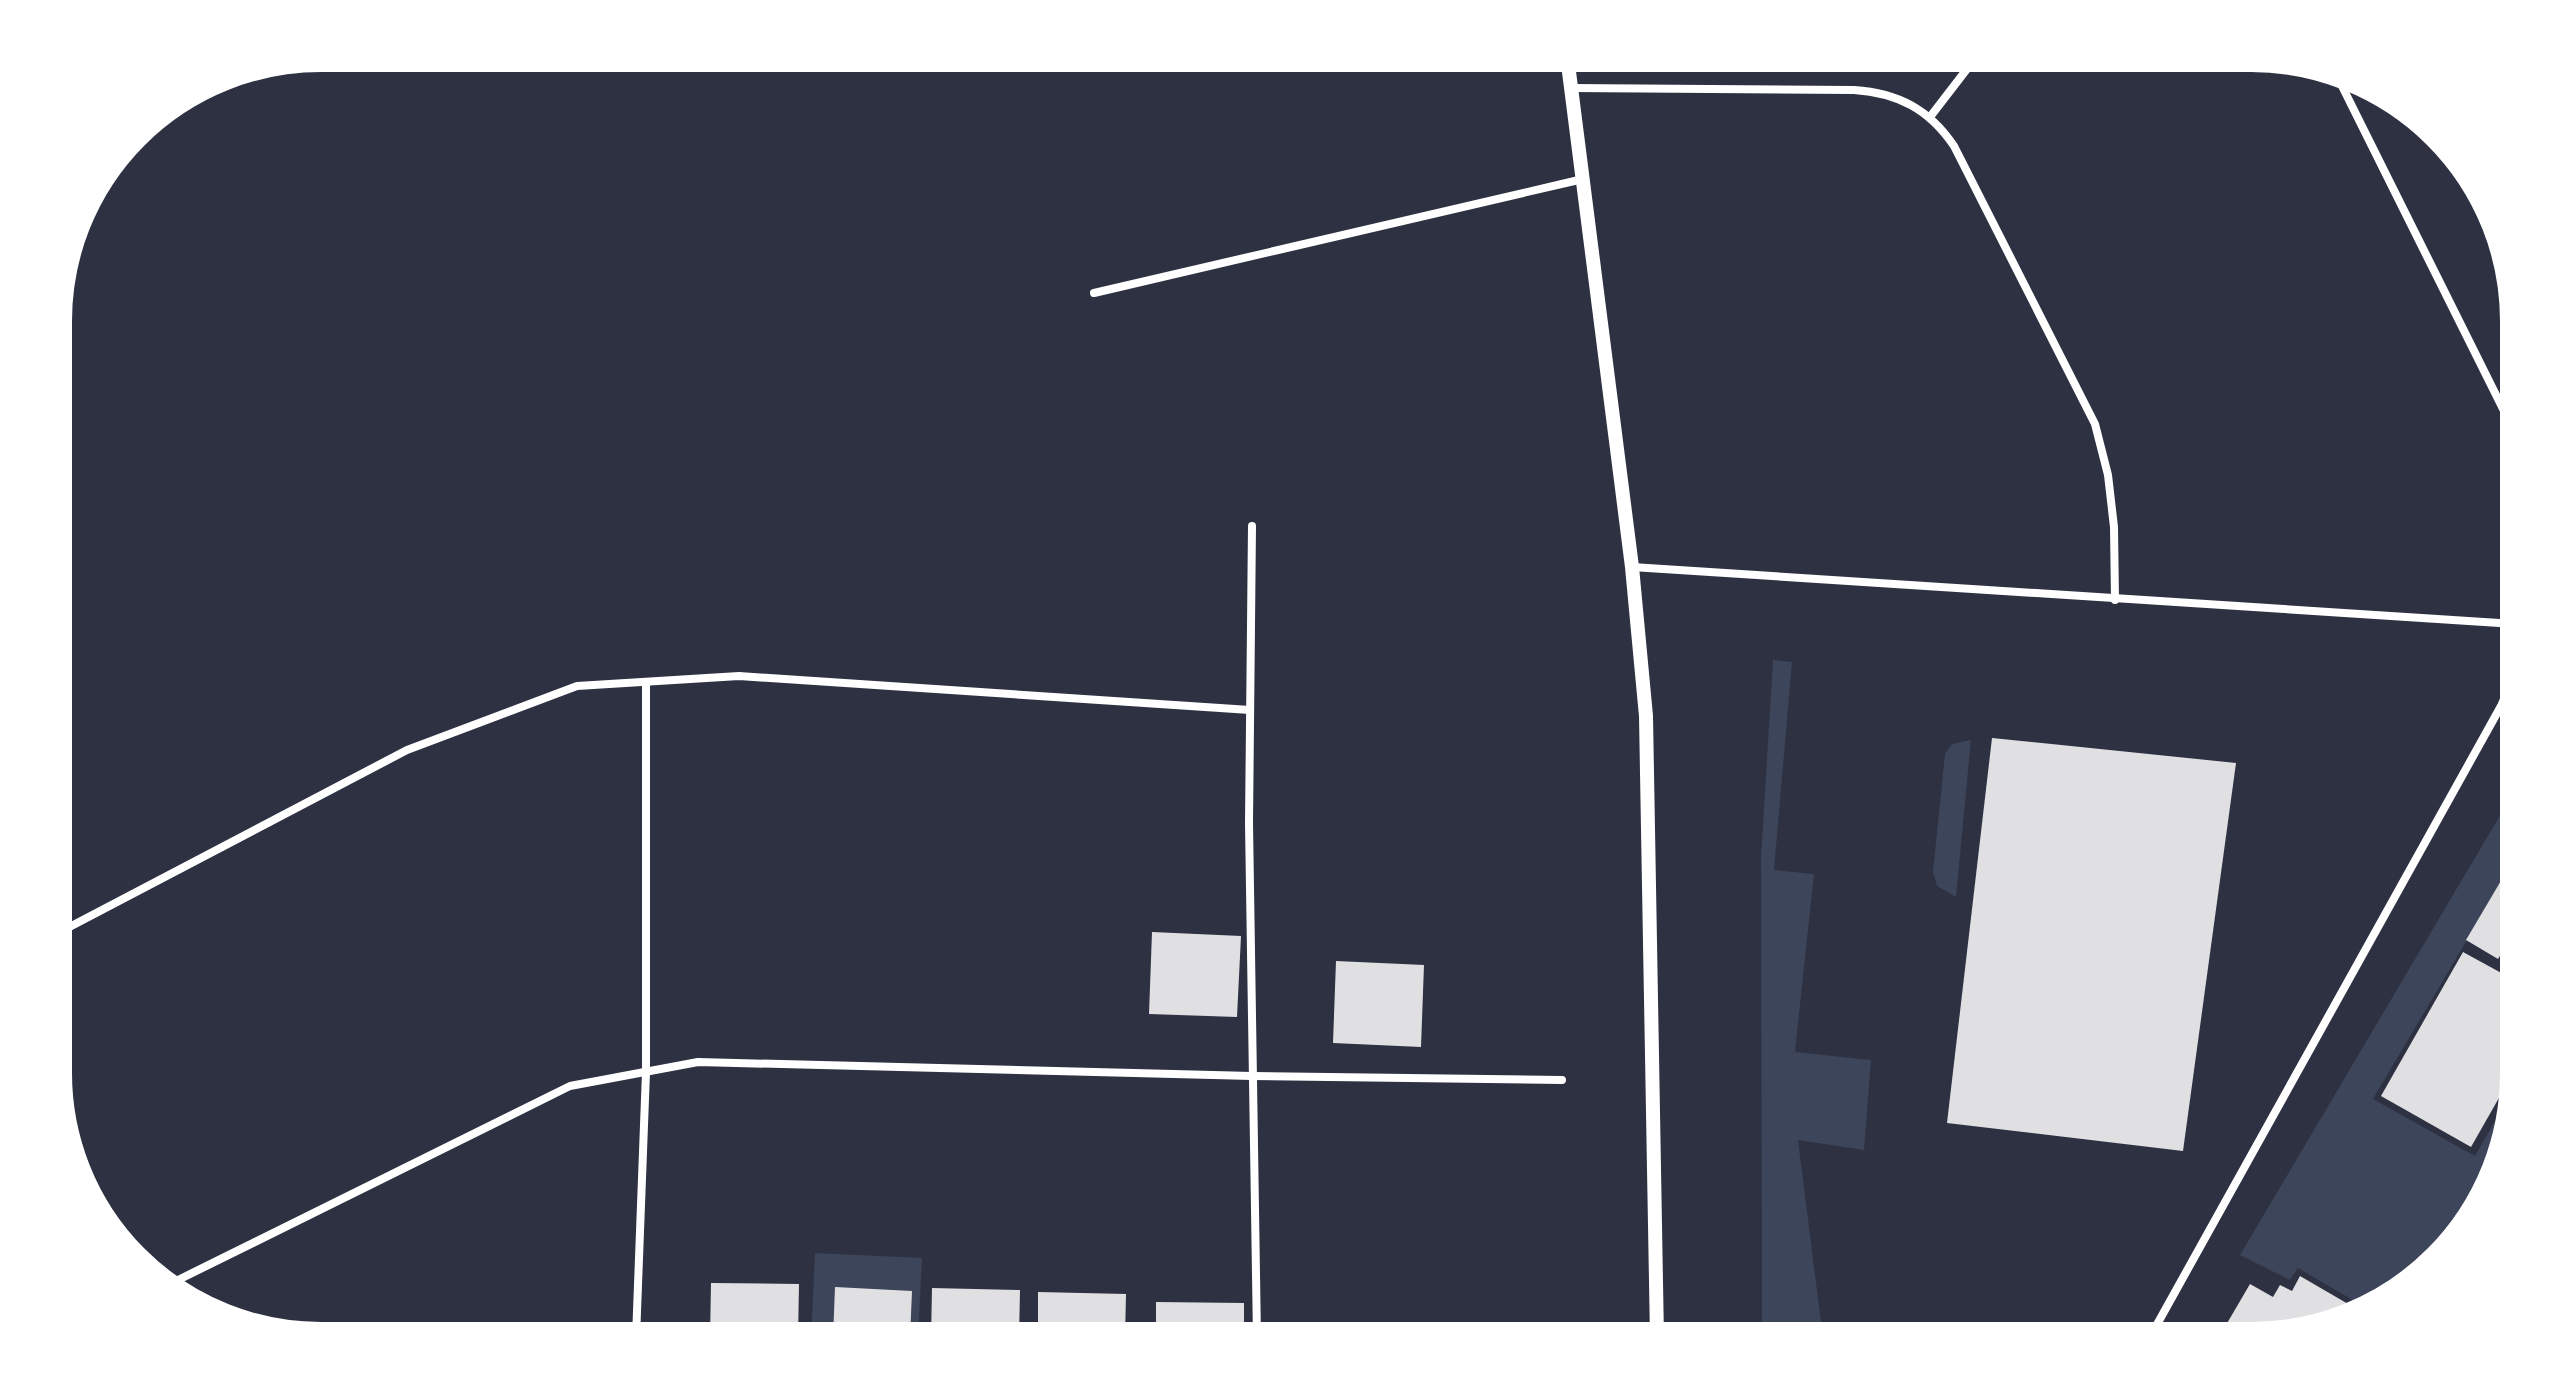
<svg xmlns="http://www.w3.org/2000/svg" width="2572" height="1394" viewBox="0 0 2572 1394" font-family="Manrope,sans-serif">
	<rect width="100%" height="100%" fill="#2d3142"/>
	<g fill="#3c4559">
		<path d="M 1773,660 L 1792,662 L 1774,870 L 1814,874 L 1795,1052 L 1871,1060 L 1864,1150 L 1798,1140 L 1823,1338 L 1762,1338 L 1761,858 Z"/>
		<path d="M 1971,740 L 1956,897 L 1937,886 L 1933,872 L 1945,754 L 1952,744 Z"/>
		<path d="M 2515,790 L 2515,859 L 2373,1099 L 2475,1156 L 2512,1091 L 2488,1191 L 2398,1294 L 2363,1306 L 2298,1268 L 2290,1280 L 2240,1255 Z"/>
		<path d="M 815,1253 L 922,1258 L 918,1338 L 811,1338 Z"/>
	</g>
	<g fill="#e0e0e3">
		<path d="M 1992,738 L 2236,763 L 2183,1151 L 1947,1123 Z"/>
		<path d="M 2515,857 L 2516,930 L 2498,959 L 2466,940 Z"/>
		<path d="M 1152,932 L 1241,936 L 1237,1017 L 1149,1014 Z"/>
		<path d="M 2463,952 L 2516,981 L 2516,1068 L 2471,1147 L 2381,1096 Z"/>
		<path d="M 1336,961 L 1424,965 L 1421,1047 L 1333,1043 Z"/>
		<path d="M 2300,1276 L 2355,1308 L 2268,1337 L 2219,1337 L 2250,1284 L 2273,1297 L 2280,1285 L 2292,1291 Z"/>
		<path d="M 711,1283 L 799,1284 L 798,1338 L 710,1338 Z"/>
		<path d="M 835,1287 L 912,1291 L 910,1338 L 833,1338 Z"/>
		<path d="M 932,1288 L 1020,1290 L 1019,1338 L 931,1338 Z"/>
		<path d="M 1038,1292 L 1126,1294 L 1125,1338 L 1038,1338 Z"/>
		<path d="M 1156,1302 L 1244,1303 L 1244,1338 L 1156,1338 Z"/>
	</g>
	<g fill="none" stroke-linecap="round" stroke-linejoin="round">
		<g stroke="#fff" stroke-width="8">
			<path d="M 2337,76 L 2514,431"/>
			<path d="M 1571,88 L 1854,90 C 1898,93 1929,109 1954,146 L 2095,424 L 2108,475 L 2114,527 L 2115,600"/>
			<path d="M 1930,117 L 1977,56"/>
			<path d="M 1094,293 L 1583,179"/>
			<path d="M 1252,526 L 1249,823 L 1257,1338"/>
			<path d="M 1632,567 L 2515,624"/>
			<path d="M 58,933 L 407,750 L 577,686 L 739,676 L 1250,710"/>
			<path d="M 172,1283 L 570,1086 L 698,1062 L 1252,1076 L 1562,1080"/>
			<path d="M 2150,1337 L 2501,706 L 2515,674"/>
			<path d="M 636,1338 L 646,1072 L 646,683"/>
		</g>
		<path stroke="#fff" stroke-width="14" d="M 1567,56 L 1632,567 L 1646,716 L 1657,1338"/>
	</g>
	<path d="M0 0H2572V1394H0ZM321 70H2251A251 251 0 0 1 2502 321V1073A251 251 0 0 1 2251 1324H321A251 251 0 0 1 70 1073V321A251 251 0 0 1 321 70Z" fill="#fff" fill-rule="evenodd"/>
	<path fill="none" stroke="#fff" stroke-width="4" d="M321 70H2251A251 251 0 0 1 2502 321V1073A251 251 0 0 1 2251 1324H321A251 251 0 0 1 70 1073V321A251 251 0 0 1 321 70Z"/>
</svg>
